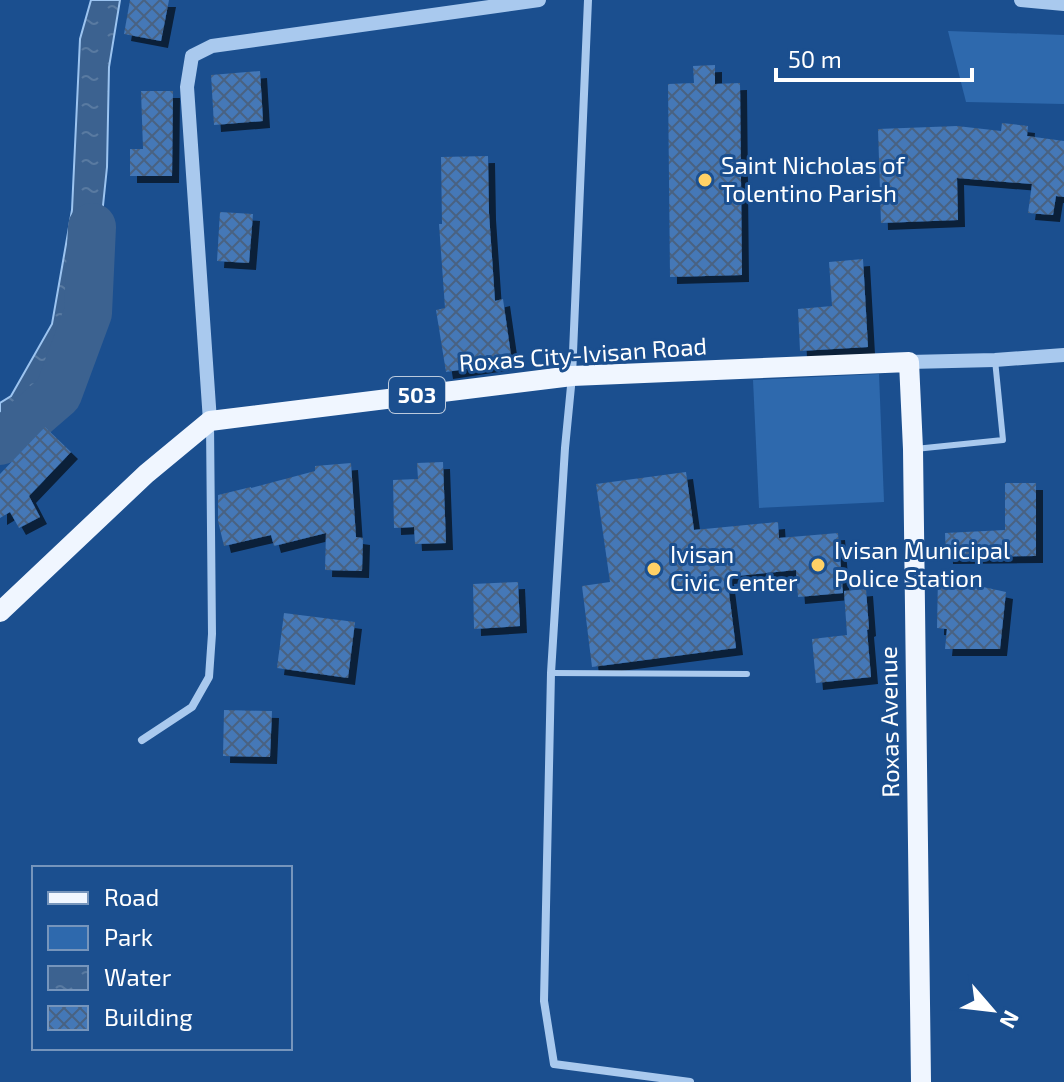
<svg xmlns="http://www.w3.org/2000/svg" width="1064" height="1082" viewBox="0 0 1064 1082" font-family="'Exo 2',sans-serif">
	<defs>
		<pattern id="water-ripples" width="26" height="14" patternUnits="userSpaceOnUse" patternTransform="scale(2)"><rect width="26" height="14" fill="#3c6290"/><path d="M2 4q2-2 4 0t4 0M15 11q2-2 4 0t4 0" fill="none" stroke="#597aa1"/></pattern>
		<pattern id="building-cross-hatch" width="8" height="8" patternUnits="userSpaceOnUse" patternTransform="scale(2)"><rect width="8" height="8" fill="#4478b7"/><path d="M0 0l8 8M0 8l8-8" fill="none" stroke="#486282"/></pattern>
		<filter id="shadow"><feDropShadow dx="7" dy="7" stdDeviation="0" flood-color="#0009"/></filter>
	</defs>
	<rect width="100%" height="100%" fill="#1b4f8f"/>
	<g fill="#2e69ad">
		<path d="M 948,31 L 1064,35 L 1064,104 L 966,102 Z"/>
		<path d="M 879,374 L 884,502 L 759,508 L 753,380 Z"/>
	</g>
	<path fill="url(#water-ripples)" stroke="#9cc4f0" stroke-width="2" d="M 91,0 L 120,0 L 109,67 L 107,167 L 99,244 L 75,369 L 45,416 L 0,460 L 0,403 L 11,396 L 52,324 L 72,210 L 80,39 Z"/>
	<g fill="none" stroke-linecap="round" stroke-linejoin="round">
		<path stroke="#3c6290" stroke-width="48" d="M 0,441 L 14,432 L 58,394 L 88,313 L 92,227"/>
	</g>
	<g fill="url(#building-cross-hatch)" filter="url(#shadow)">
		<path d="M 130,0 L 169,0 L 161,41 L 124,34 Z"/>
		<path d="M 715,65 L 715,84 L 740,83 L 742,275 L 670,277 L 668,84 L 694,83 L 693,66 Z"/>
		<path d="M 260,71 L 263,121 L 214,125 L 211,75 Z"/>
		<path d="M 141,91 L 173,91 L 172,176 L 130,176 L 130,149 L 143,149 Z"/>
		<path d="M 1002,123 L 1028,126 L 1027,136 L 1064,141 L 1064,197 L 1056,196 L 1053,215 L 1028,213 L 1032,184 L 957,178 L 958,220 L 881,223 L 878,129 L 957,126 L 1001,131 Z"/>
		<path d="M 488,156 L 489,213 L 495,301 L 503,299 L 512,362 L 446,372 L 436,310 L 445,308 L 439,224 L 442,224 L 441,157 Z"/>
		<path d="M 220,212 L 253,214 L 249,263 L 217,261 Z"/>
		<path d="M 863,259 L 868,347 L 800,351 L 798,309 L 832,306 L 829,262 Z"/>
		<path d="M 45,427 L 71,452 L 29,496 L 40,517 L 19,528 L 10,512 L 0,518 L 0,474 Z"/>
		<path d="M 443,462 L 446,543 L 415,544 L 414,527 L 394,528 L 393,480 L 418,479 L 417,463 Z"/>
		<path d="M 351,463 L 356,537 L 363,538 L 362,571 L 325,570 L 326,533 L 274,546 L 271,535 L 224,546 L 218,521 L 218,495 L 251,487 L 251,488 L 315,471 L 315,466 Z"/>
		<path d="M 686,472 L 694,530 L 778,522 L 779,538 L 838,533 L 843,593 L 798,597 L 796,570 L 727,577 L 736,648 L 592,667 L 582,586 L 610,582 L 596,484 Z"/>
		<path d="M 1005,483 L 1036,483 L 1036,556 L 946,557 L 945,533 L 1005,530 Z"/>
		<path d="M 938,577 L 1006,592 L 1000,649 L 945,649 L 947,629 L 937,628 Z"/>
		<path d="M 518,582 L 520,626 L 474,629 L 473,584 Z"/>
		<path d="M 866,589 L 869,629 L 867,630 L 871,677 L 816,683 L 812,639 L 847,635 L 844,591 Z"/>
		<path d="M 284,613 L 355,622 L 348,678 L 277,668 Z"/>
		<path d="M 224,710 L 272,711 L 270,757 L 223,756 Z"/>
	</g>
	<g fill="none" stroke-linecap="round" stroke-linejoin="round">
		<g stroke="#a9c9ee" stroke-width="6">
			<path d="M 915,449 L 1003,440 L 995,360"/>
			<path d="M 551,673 L 747,674"/>
		</g>
		<g stroke="#a9c9ee" stroke-width="8">
			<path d="M 588,0 L 572,376 L 565,448 L 551,673 L 544,1001 L 554,1064 L 690,1082"/>
			<path d="M 142,740 L 192,707 L 209,677 L 212,634 L 210,424"/>
		</g>
		<g stroke="#a9c9ee" stroke-width="14">
			<path d="M 1021,0 L 1064,4"/>
			<path d="M 909,362 L 995,360 L 1064,355"/>
			<path d="M 210,421 L 187,87 L 192,56 L 212,46 L 539,0"/>
		</g>
		<path stroke="#f0f6ff" stroke-width="20" d="M 0,612 L 146,474 L 210,421 L 572,376 L 909,362 L 913,449 L 921,1082"/>
	</g>
	<g fill="#ffd166" stroke="#1b4f8f" stroke-width="3">
		<circle cx="705" cy="180" r="8"/>
		<circle cx="818" cy="565" r="8"/>
		<circle cx="654" cy="569" r="8"/>
	</g>
	<g text-anchor="middle" stroke-width="6" stroke-linejoin="round" paint-order="stroke">
		<rect fill="#1b4f8f" stroke="#bbcadd" stroke-width="2" x="389" y="377" width="56" height="36" rx="6"/>
		<g font-size="22" font-weight="bold" fill="#fff">
			<text x="417" y="403">503</text>
		</g>
		<g font-size="24" fill="#fff" stroke="#1b4f8f" text-anchor="start">
			<text x="721" y="174">Saint Nicholas of<tspan x="721" dy="28">Tolentino Parish</tspan></text>
			<text x="834" y="559">Ivisan Municipal<tspan x="834" dy="28">Police Station</tspan></text>
			<text x="670" y="563">Ivisan<tspan x="670" dy="28">Civic Center</tspan></text>
		</g>
		<g font-size="24" fill="#fff" stroke="#1b4f8f">
			<text transform="translate(583 355) rotate(-4)" y="8">Roxas City-Ivisan Road</text>
			<text transform="translate(890 722) rotate(-91)" y="8">Roxas Avenue</text>
		</g>
	</g>
	<rect x="32" y="866" width="260" height="184" fill="#1b4f8f" stroke="#7695bc" stroke-width="2"/>
	<rect x="48" y="892" width="40" height="12" fill="#f0f6ff" stroke="#7695bc" stroke-width="2"/>
	<text x="104" y="906" font-size="24" fill="#ffffff">Road</text>
	<rect x="48" y="926" width="40" height="24" fill="#2e69ad" stroke="#7695bc" stroke-width="2"/>
	<text x="104" y="946" font-size="24" fill="#ffffff">Park</text>
	<rect x="48" y="966" width="40" height="24" fill="url(#water-ripples)" stroke="#7695bc" stroke-width="2"/>
	<text x="104" y="986" font-size="24" fill="#ffffff">Water</text>
	<rect x="48" y="1006" width="40" height="24" fill="url(#building-cross-hatch)" stroke="#7695bc" stroke-width="2"/>
	<text x="104" y="1026" font-size="24" fill="#ffffff">Building</text>
	<g transform="translate(992 1010) rotate(118)" stroke="#1b4f8f" stroke-width="6" paint-order="stroke">
	<path d="M0-6L14 30L0 20L-14 30Z" fill="#ffffff"/>
	<text y="-12" font-size="22" font-weight="bold" text-anchor="middle" fill="#ffffff">N</text>
	</g>
	<path d="M776 68v12h196v-12" fill="none" stroke="#ffffff" stroke-width="4"/>
	<text x="788" y="68" font-size="24" fill="#ffffff" stroke="#1b4f8f" stroke-width="6" paint-order="stroke">50 m</text>
</svg>
